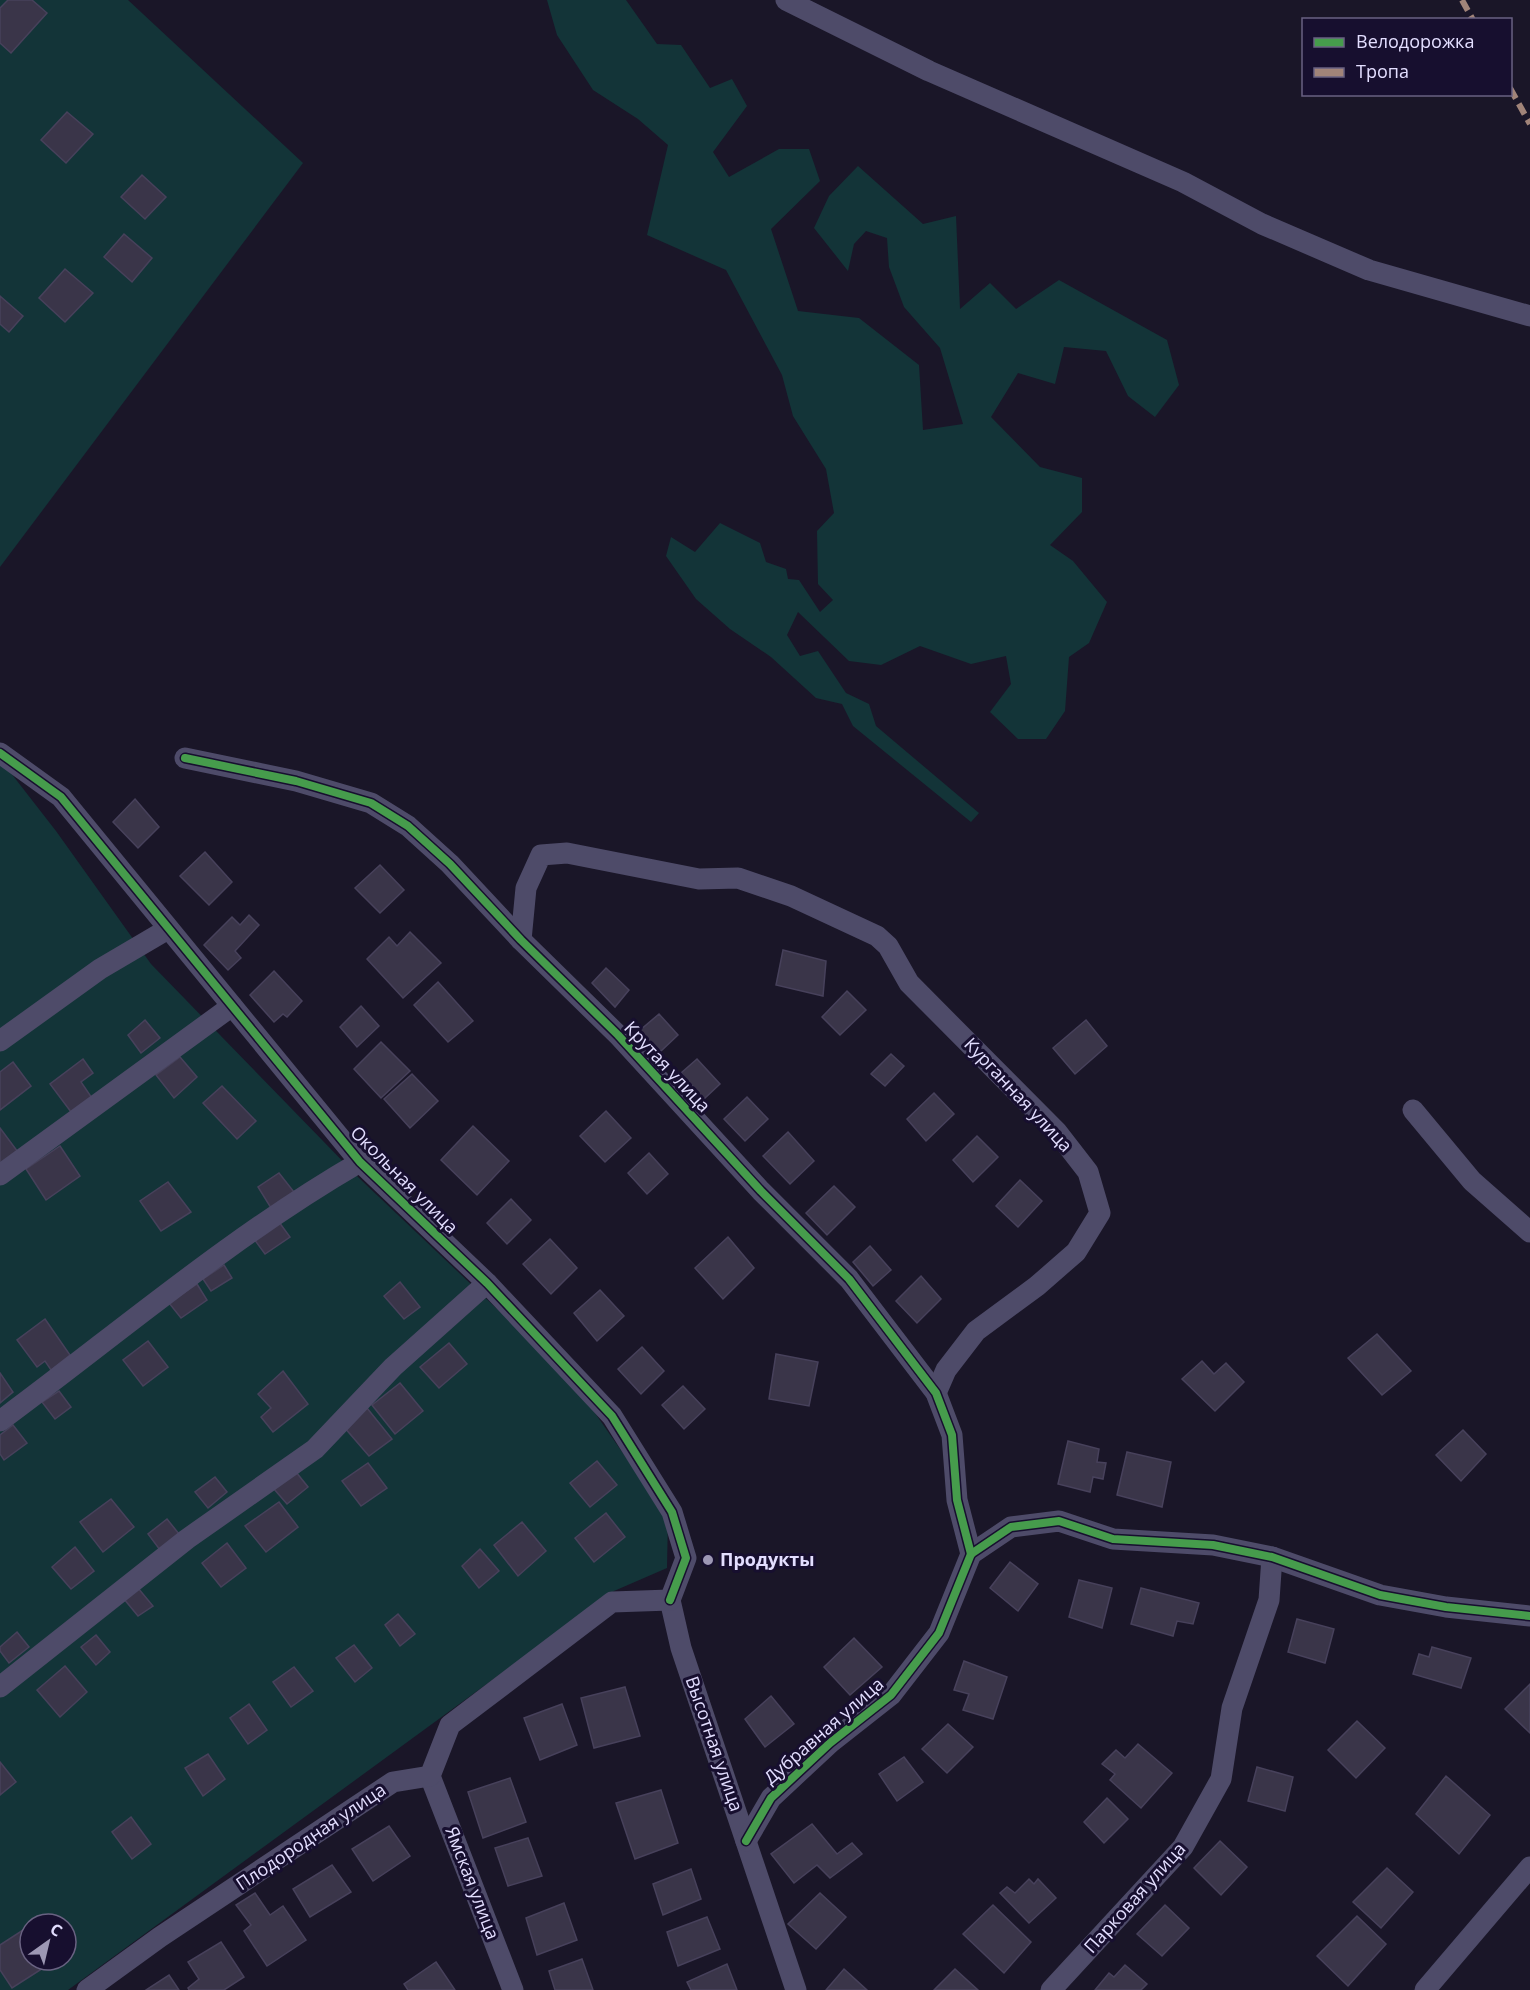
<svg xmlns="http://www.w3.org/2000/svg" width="1530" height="1990" viewBox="0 0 1530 1990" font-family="'Open Sans',sans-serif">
	<rect width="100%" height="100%" fill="#1a1628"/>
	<g fill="#133438" fill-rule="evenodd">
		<path d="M 0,0 L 128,0 L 303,163 L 0,567 Z"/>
		<path d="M 547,0 L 626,0 L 657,44 L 681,45 L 710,88 L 732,79 L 747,106 L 713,152 L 729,177 L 779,149 L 809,149 L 820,181 L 771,229 L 798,311 L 859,318 L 919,365 L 923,430 L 963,424 L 940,348 L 904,307 L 889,267 L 887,238 L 866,231 L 854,244 L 848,271 L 814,228 L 829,196 L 858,166 L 923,224 L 956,216 L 960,309 L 990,283 L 1016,309 L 1059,280 L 1167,340 L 1179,385 L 1155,417 L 1128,396 L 1106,351 L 1064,347 L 1055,384 L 1018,373 L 991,417 L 1040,467 L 1082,478 L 1082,512 L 1050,545 L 1073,561 L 1107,602 L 1089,643 L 1069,657 L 1065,711 L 1046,739 L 1018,739 L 990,712 L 1011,684 L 1006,656 L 971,664 L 920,646 L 881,665 L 849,661 L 798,612 L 787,635 L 800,656 L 818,651 L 846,693 L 869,704 L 876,726 L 979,813 L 971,822 L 853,726 L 842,704 L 816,698 L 771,657 L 730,629 L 696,599 L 666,556 L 671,537 L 695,552 L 720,523 L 760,543 L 766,562 L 786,569 L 788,579 L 799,580 L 820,612 L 833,600 L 818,584 L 817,531 L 834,513 L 826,469 L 793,416 L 782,375 L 726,270 L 647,235 L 668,145 L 638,119 L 593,90 L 557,35 Z"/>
		<path d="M 0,759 L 56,831 L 151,964 L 359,1178 L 572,1380 L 668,1518 L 667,1568 L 614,1591 L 68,1990 L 0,1990 ZM 30,1924 L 66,1924 L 66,1960 L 30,1960 Z"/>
	</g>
	<g fill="#3a3549" stroke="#47415b" stroke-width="1.5">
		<path d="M 8,0 L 32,0 L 47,13 L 11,53 L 0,43 L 0,8 Z"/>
		<path d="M 67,112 L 93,134 L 66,163 L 41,140 Z"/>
		<path d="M 142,175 L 166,197 L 145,219 L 121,197 Z"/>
		<path d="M 124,234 L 152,258 L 132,282 L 104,257 Z"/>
		<path d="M 65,269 L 93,293 L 65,322 L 39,298 Z"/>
		<path d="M 0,296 L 23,316 L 9,332 L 0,324 Z"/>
		<path d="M 135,799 L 159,827 L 138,848 L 113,822 Z"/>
		<path d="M 205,852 L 232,882 L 209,905 L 180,876 Z"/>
		<path d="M 380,865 L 404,890 L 380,913 L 355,888 Z"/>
		<path d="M 249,915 L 259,925 L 235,951 L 241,958 L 228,970 L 204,945 L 232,917 L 240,925 Z"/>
		<path d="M 410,932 L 441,963 L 403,998 L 367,959 L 389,937 L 397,946 Z"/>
		<path d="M 783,950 L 826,961 L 823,996 L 776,985 Z"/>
		<path d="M 606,968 L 629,990 L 615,1007 L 592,983 Z"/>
		<path d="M 274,971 L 302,1001 L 287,1017 L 283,1014 L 274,1022 L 250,995 Z"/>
		<path d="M 438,982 L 473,1021 L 448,1042 L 414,1005 Z"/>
		<path d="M 847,991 L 866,1010 L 840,1035 L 822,1017 Z"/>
		<path d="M 361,1006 L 379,1026 L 357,1047 L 340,1027 Z"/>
		<path d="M 659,1014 L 678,1035 L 660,1052 L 639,1031 Z"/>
		<path d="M 145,1020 L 160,1038 L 141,1053 L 128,1035 Z"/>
		<path d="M 1086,1020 L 1107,1046 L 1075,1074 L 1053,1048 Z"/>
		<path d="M 381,1042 L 410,1071 L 381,1098 L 354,1069 Z"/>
		<path d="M 891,1054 L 904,1066 L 885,1086 L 871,1074 Z"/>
		<path d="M 180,1057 L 197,1077 L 174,1098 L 156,1075 Z"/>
		<path d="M 83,1059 L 93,1073 L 81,1082 L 94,1101 L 74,1116 L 50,1084 Z"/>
		<path d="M 697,1059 L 720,1084 L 704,1099 L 681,1073 Z"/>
		<path d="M 13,1062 L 31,1086 L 0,1110 L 0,1072 Z"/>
		<path d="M 412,1074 L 438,1101 L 410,1128 L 384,1099 Z"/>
		<path d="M 222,1086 L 256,1121 L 237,1139 L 203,1103 Z"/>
		<path d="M 934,1093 L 954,1114 L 926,1141 L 907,1119 Z"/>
		<path d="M 747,1097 L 768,1119 L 745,1141 L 724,1119 Z"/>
		<path d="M 606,1111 L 631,1138 L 605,1162 L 580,1136 Z"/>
		<path d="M 473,1126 L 509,1161 L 477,1195 L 441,1160 Z"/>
		<path d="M 0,1128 L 18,1152 L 0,1165 Z"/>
		<path d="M 788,1132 L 814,1161 L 790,1184 L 763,1156 Z"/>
		<path d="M 977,1136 L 998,1157 L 973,1182 L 953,1160 Z"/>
		<path d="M 60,1146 L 80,1176 L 46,1200 L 26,1169 Z"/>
		<path d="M 649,1153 L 668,1174 L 647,1194 L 628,1173 Z"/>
		<path d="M 279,1173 L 294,1192 L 271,1208 L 258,1187 Z"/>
		<path d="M 1020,1180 L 1042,1201 L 1018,1227 L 996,1206 Z"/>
		<path d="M 168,1182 L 191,1212 L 161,1231 L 140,1201 Z"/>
		<path d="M 834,1186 L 855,1207 L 827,1235 L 806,1213 Z"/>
		<path d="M 511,1199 L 531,1220 L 507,1244 L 487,1223 Z"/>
		<path d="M 279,1222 L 290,1237 L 265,1254 L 254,1239 Z"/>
		<path d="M 728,1237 L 754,1268 L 723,1299 L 695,1268 Z"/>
		<path d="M 550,1239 L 577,1268 L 551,1294 L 523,1264 Z"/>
		<path d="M 870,1246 L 891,1270 L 873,1286 L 853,1262 Z"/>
		<path d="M 224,1265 L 232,1278 L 211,1291 L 203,1279 Z"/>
		<path d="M 921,1276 L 941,1299 L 917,1323 L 896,1301 Z"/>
		<path d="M 400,1282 L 420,1307 L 404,1319 L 384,1296 Z"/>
		<path d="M 197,1284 L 207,1300 L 181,1318 L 169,1303 Z"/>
		<path d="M 600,1290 L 624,1316 L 597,1341 L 574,1313 Z"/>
		<path d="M 45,1319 L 70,1355 L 51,1370 L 45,1361 L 37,1367 L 17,1340 Z"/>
		<path d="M 1377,1334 L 1411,1371 L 1382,1395 L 1348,1358 Z"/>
		<path d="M 148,1341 L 168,1367 L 143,1386 L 123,1360 Z"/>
		<path d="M 449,1343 L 467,1364 L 439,1388 L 420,1367 Z"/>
		<path d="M 642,1347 L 664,1371 L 641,1394 L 618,1369 Z"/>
		<path d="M 776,1354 L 818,1362 L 809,1406 L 769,1399 Z"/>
		<path d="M 1202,1361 L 1214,1374 L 1226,1363 L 1244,1382 L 1215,1411 L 1182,1379 Z"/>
		<path d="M 283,1371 L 308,1404 L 273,1432 L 261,1417 L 271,1408 L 258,1394 Z"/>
		<path d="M 0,1373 L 13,1392 L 0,1403 Z"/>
		<path d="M 400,1383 L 423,1411 L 395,1434 L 372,1405 Z"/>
		<path d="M 683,1386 L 705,1409 L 684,1429 L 662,1405 Z"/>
		<path d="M 59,1391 L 71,1407 L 55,1419 L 42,1402 Z"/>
		<path d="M 367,1408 L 392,1439 L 369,1456 L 344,1427 Z"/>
		<path d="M 13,1425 L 27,1443 L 4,1460 L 0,1454 L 0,1435 Z"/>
		<path d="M 1463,1430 L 1486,1454 L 1461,1481 L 1436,1455 Z"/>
		<path d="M 1068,1441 L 1099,1449 L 1097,1462 L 1106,1463 L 1103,1479 L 1093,1477 L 1090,1492 L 1058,1484 Z"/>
		<path d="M 1127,1452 L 1171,1462 L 1162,1507 L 1117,1495 Z"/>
		<path d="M 597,1461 L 617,1485 L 590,1507 L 570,1483 Z"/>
		<path d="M 368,1463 L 387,1488 L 361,1506 L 342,1481 Z"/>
		<path d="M 296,1472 L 308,1487 L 287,1504 L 274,1489 Z"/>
		<path d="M 215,1477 L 227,1492 L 208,1508 L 195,1492 Z"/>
		<path d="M 111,1499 L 134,1527 L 103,1552 L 80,1522 Z"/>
		<path d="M 279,1502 L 298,1527 L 266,1552 L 245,1526 Z"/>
		<path d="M 606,1513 L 625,1537 L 594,1562 L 575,1538 Z"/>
		<path d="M 167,1519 L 179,1534 L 160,1550 L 148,1534 Z"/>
		<path d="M 522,1522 L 546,1551 L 518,1576 L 494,1545 Z"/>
		<path d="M 227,1543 L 246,1568 L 221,1587 L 202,1563 Z"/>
		<path d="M 75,1547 L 94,1571 L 71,1589 L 52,1567 Z"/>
		<path d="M 480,1549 L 499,1571 L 479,1588 L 462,1566 Z"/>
		<path d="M 1010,1562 L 1038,1584 L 1018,1611 L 990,1588 Z"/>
		<path d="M 1079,1580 L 1112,1588 L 1102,1628 L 1069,1617 Z"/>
		<path d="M 138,1588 L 153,1606 L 138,1616 L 124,1599 Z"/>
		<path d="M 1141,1588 L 1199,1603 L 1193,1624 L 1177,1621 L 1173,1636 L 1131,1624 Z"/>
		<path d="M 398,1614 L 415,1634 L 400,1646 L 385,1625 Z"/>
		<path d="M 1297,1619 L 1334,1629 L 1325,1663 L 1288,1652 Z"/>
		<path d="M 17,1632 L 29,1647 L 9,1663 L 0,1651 L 0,1647 Z"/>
		<path d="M 96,1635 L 110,1652 L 96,1665 L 81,1647 Z"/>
		<path d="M 854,1638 L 882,1667 L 850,1695 L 824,1667 Z"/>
		<path d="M 354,1645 L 372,1668 L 355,1682 L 336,1658 Z"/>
		<path d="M 1432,1647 L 1471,1658 L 1461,1688 L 1413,1674 L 1419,1654 L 1429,1657 Z"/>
		<path d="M 964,1661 L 1007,1677 L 993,1719 L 963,1710 L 969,1694 L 954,1690 Z"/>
		<path d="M 65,1666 L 87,1692 L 60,1717 L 37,1690 Z"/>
		<path d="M 294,1667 L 313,1691 L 291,1707 L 273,1682 Z"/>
		<path d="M 1530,1684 L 1530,1733 L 1505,1709 Z"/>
		<path d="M 625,1687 L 640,1736 L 594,1748 L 581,1698 Z"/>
		<path d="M 771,1696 L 794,1724 L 765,1747 L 745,1719 Z"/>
		<path d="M 249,1704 L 267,1730 L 248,1744 L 230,1718 Z"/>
		<path d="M 562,1704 L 577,1745 L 540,1760 L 524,1718 Z"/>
		<path d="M 1357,1721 L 1385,1748 L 1356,1778 L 1328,1750 Z"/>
		<path d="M 948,1724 L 973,1747 L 947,1773 L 922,1749 Z"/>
		<path d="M 1138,1744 L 1172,1773 L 1141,1808 L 1110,1780 L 1115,1774 L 1102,1764 L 1116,1750 L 1125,1758 Z"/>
		<path d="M 208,1754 L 225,1779 L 203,1796 L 185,1768 Z"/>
		<path d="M 904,1757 L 923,1782 L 897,1801 L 879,1774 Z"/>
		<path d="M 0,1762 L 16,1782 L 0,1795 Z"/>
		<path d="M 1257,1767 L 1293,1777 L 1285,1811 L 1248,1801 Z"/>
		<path d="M 1446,1776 L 1490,1815 L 1459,1854 L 1416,1814 Z"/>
		<path d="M 510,1778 L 526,1822 L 483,1838 L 468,1792 Z"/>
		<path d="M 661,1790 L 678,1843 L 635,1859 L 616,1803 Z"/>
		<path d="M 1107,1798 L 1128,1819 L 1104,1843 L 1084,1822 Z"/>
		<path d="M 131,1817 L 151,1844 L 132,1859 L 112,1832 Z"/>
		<path d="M 812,1824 L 837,1854 L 852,1843 L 862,1854 L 830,1878 L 817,1865 L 794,1883 L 771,1854 Z"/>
		<path d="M 389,1826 L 410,1856 L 373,1881 L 352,1849 Z"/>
		<path d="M 528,1838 L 542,1876 L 508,1886 L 495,1848 Z"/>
		<path d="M 1220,1841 L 1247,1867 L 1221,1895 L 1194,1868 Z"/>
		<path d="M 332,1865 L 351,1892 L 310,1917 L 293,1889 Z"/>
		<path d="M 1387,1868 L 1413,1892 L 1381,1928 L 1353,1902 Z"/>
		<path d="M 691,1869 L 701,1899 L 663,1915 L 653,1884 Z"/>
		<path d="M 1029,1879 L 1034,1884 L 1038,1879 L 1056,1898 L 1029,1923 L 1000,1893 L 1007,1887 L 1015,1893 Z"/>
		<path d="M 255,1893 L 270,1915 L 283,1906 L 306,1940 L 267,1966 L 244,1931 L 251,1925 L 236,1905 Z"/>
		<path d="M 820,1893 L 846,1917 L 816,1949 L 788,1924 Z"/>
		<path d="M 564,1903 L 577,1940 L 537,1955 L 526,1918 Z"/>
		<path d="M 993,1905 L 1031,1942 L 1004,1973 L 963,1934 Z"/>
		<path d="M 1165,1905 L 1189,1928 L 1162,1956 L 1137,1934 Z"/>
		<path d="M 1357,1916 L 1386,1944 L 1348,1986 L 1317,1956 Z"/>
		<path d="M 707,1917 L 720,1949 L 678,1966 L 667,1932 Z"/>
		<path d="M 23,1930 L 30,1940 L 30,1960 L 45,1960 L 48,1965 L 12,1988 L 0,1970 L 0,1945 Z"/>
		<path d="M 221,1942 L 244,1977 L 224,1990 L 189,1990 L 188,1988 L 199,1979 L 188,1962 Z"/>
		<path d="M 582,1959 L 593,1990 L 555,1990 L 549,1971 Z"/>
		<path d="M 436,1962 L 455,1990 L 408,1990 L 404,1984 Z"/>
		<path d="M 727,1964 L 737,1990 L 691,1990 L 687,1982 Z"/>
		<path d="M 1125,1965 L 1147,1984 L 1141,1990 L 1095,1990 L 1109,1973 L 1114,1977 Z"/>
		<path d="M 844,1969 L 867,1990 L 826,1990 Z"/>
		<path d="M 955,1969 L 978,1990 L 934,1990 Z"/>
		<path d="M 169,1975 L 179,1990 L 146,1990 Z"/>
	</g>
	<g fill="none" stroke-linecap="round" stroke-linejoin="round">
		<g stroke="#4e4b69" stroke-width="21">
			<path d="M 786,0 L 929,71 L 1183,182 L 1262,224 L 1369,270 L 1530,316"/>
			<path d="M 0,753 L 61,797 L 360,1162 L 487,1283 L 612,1416 L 672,1512 L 686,1558 L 670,1600"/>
			<path d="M 185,758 L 296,781 L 371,803 L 408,826 L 450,864 L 521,940 L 618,1035 L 761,1191 L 849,1279 L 936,1393 L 952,1435 L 957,1500 L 971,1554"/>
			<path d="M 521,940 L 526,888 L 541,855 L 567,853 L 699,879 L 738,878 L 791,896 L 877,936 L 888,946 L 909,983 L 1057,1132 L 1088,1172 L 1100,1213 L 1076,1252 L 1037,1286 L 976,1331 L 946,1370 L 936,1393"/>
			<path d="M 0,1041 L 100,969 L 168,929"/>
			<path d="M 1413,1110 L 1472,1181 L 1530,1232"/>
			<path d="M 0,1175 L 232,1006"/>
			<path d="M 0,1421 C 119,1333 232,1236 360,1162"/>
			<path d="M 670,1600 L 681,1648 L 796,1990"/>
			<path d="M 0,1687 L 187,1539 L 315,1449 L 393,1367 L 487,1283"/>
			<path d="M 430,1776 L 513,1990"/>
			<path d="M 746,1841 L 771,1798 L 830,1743 L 891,1695 L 939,1633 L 971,1554 L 1011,1527 L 1059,1521 L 1113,1539 L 1213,1545 L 1272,1557 L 1380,1595 L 1446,1607 L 1530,1616"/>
			<path d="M 87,1990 L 160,1937 L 393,1782 L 430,1776 L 450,1725 L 612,1602 L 670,1600"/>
			<path d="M 1051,1990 L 1183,1847 L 1221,1779 L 1232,1708 L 1269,1600 L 1272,1557"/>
			<path d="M 1425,1990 L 1530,1867"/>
		</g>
		<g stroke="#a18479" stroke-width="6" stroke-dasharray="12 6" stroke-linecap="butt">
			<path d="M 1462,0 L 1473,20"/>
			<path d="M 1510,88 L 1530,124"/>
		</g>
		<defs>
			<g id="cycleway">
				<path d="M 0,753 L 61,797 L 360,1162 L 487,1283 L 612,1416 L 672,1512 L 686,1558 L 670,1600"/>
				<path d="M 185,758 L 296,781 L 371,803 L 408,826 L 450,864 L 521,940 L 618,1035 L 761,1191 L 849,1279 L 936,1393 L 952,1435 L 957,1500 L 971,1554"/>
				<path d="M 746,1841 L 771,1798 L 830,1743 L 891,1695 L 939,1633 L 971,1554 L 1011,1527 L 1059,1521 L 1113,1539 L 1213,1545 L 1272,1557 L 1380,1595 L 1446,1607 L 1530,1616"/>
			</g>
		</defs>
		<use href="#cycleway" stroke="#170f2f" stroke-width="11"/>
		<use href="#cycleway" stroke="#469c4c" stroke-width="8"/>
	</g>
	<circle fill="#9d98b4" stroke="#170f2f" stroke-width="2" cx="708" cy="1560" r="6"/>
	<g text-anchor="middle" stroke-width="6" stroke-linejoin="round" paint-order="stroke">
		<g font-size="18" fill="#e3deff" stroke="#170f2f">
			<text transform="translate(667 1067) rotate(47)" y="6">Крутая улица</text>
			<text transform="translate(1018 1095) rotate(47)" y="6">Курганная улица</text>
			<text transform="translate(404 1180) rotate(45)" y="6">Окольная улица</text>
			<text transform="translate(824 1731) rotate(-41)" y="6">Дубравная улица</text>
			<text transform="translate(714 1744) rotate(71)" y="6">Высотная улица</text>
			<text transform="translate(311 1837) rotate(-34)" y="6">Плодородная улица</text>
			<text transform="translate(472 1883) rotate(69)" y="6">Ямская улица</text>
			<text transform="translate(1135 1898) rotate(-48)" y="6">Парковая улица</text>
		</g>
		<g font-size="18" font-weight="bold" fill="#e3deff" stroke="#170f2f" text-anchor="start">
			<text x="720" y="1566">Продукты</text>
		</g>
	</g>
	<rect x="1302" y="18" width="210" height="78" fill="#170f2f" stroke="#696282" stroke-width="1.5"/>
	<rect x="1314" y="38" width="30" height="9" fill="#469c4c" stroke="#696282" stroke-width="1.5"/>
	<text x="1356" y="48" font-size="18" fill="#e3deff">Велодорожка</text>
	<rect x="1314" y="68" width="30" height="9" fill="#a18479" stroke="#696282" stroke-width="1.5"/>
	<text x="1356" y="78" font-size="18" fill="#e3deff">Тропа</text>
	<g transform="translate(48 1942) rotate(34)"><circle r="28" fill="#170f2f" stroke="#696282" stroke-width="1.5"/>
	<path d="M0-4.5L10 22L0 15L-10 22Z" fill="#9d98b4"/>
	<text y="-9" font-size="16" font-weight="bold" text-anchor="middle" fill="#e3deff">С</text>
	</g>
</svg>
